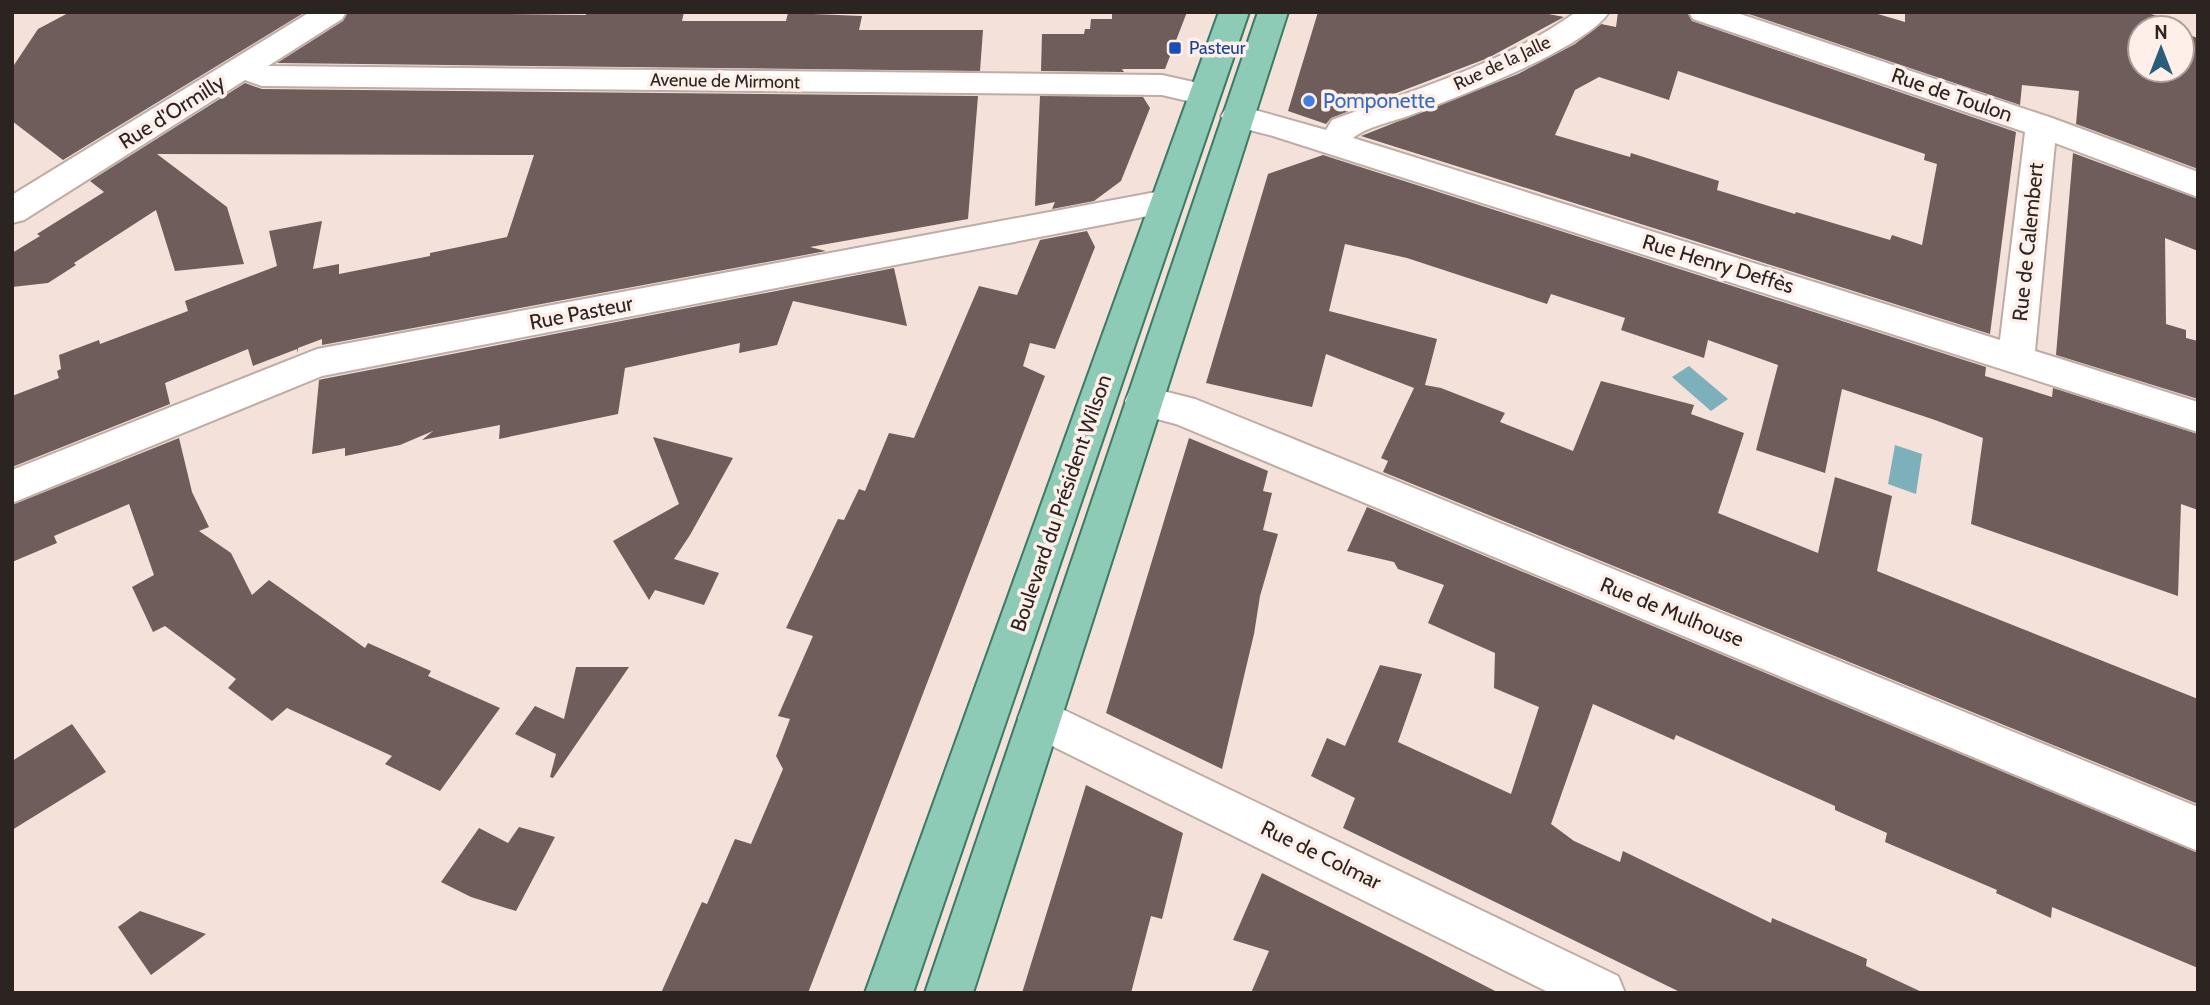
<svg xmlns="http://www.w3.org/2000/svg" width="2210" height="1005" viewBox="0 0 2210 1005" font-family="Cabin,sans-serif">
	<rect width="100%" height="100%" fill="#f4e1d9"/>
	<g fill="#7db0ba">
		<path d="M 1689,366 L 1728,399 L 1711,411 L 1672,377 Z"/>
		<path d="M 1895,445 L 1922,454 L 1916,494 L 1888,484 Z"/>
	</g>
	<g fill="#6e5d5b" fill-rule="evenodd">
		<path d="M 70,12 L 305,12 L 63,160 L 12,121 L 12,68 L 38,29 Z"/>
		<path d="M 348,12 L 586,15 L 586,12 L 684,12 L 682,21 L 786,21 L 788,13 L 862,16 L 859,30 L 983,30 L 980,71 L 277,63 L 343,21 Z"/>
		<path d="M 1112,12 L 1187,12 L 1165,69 L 1122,69 L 1124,72 L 1041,71 L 1042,34 L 1084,34 L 1085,29 L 1090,29 L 1091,19 L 1112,19 Z"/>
		<path d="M 1318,12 L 1538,12 L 1564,17 L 1488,58 L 1331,118 L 1326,124 L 1288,111 Z"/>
		<path d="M 1618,12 L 1687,12 L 1692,21 L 2016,132 L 1990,334 L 1361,136 L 1518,74 L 1575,44 L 1601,24 L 1616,27 ZM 1678,71 L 1925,154 L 1924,160 L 1937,164 L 1922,245 L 1892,235 L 1890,240 L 1796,212 L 1795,214 L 1717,190 L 1719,181 L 1631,153 L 1630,157 L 1555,135 L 1575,90 L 1599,77 L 1669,100 Z"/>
		<path d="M 1743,12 L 1871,12 L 1905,22 L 1905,12 L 2144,12 L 2179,22 L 2178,28 L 2140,28 L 2140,70 L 2182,70 L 2182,33 L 2198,38 L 2198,169 L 2076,124 L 2079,91 L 2022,85 L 2020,105 Z"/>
		<path d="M 245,83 L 262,89 L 978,96 L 968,219 L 810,247 L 826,251 L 322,345 L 322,339 L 298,348 L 298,353 L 297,349 L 253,366 L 248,349 L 165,383 L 170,404 L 12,467 L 12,396 L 59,378 L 57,371 L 61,369 L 59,355 L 99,340 L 100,344 L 188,311 L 185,301 L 277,266 L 269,231 L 322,221 L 313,269 L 339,264 L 339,274 L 430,256 L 430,253 L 507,237 L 534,155 L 157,154 L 227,207 L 244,264 L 175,271 L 156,210 L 74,263 L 76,265 L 48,283 L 12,287 L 12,253 L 40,236 L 37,234 L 104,192 L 90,181 Z"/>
		<path d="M 1040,96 L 1143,97 L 1150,108 L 1121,181 L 1094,201 L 1052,209 L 1055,202 L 1035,206 Z"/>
		<path d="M 2073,153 L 2198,199 L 2198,251 L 2165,238 L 2166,324 L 2186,330 L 2186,338 L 2198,341 L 2198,399 L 2056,355 Z"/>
		<path d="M 1323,155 L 1986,367 L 1985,376 L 2052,397 L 2053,388 L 2198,434 L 2198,510 L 2181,504 L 2178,596 L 1971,524 L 1983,438 L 1935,420 L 1842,389 L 1825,473 L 1756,450 L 1778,365 L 1708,340 L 1704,358 L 1621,330 L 1625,318 L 1551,294 L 1547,304 L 1407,258 L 1345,244 L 1329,311 L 1437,339 L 1425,385 L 1441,388 L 1505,413 L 1500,422 L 1573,451 L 1601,381 L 1694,405 L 1691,414 L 1744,433 L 1718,513 L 1818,553 L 1835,477 L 1892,496 L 1877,571 L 2198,699 L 2198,804 L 1383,472 L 1388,461 L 1381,458 L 1414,388 L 1326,354 L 1312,407 L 1206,383 L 1268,174 Z"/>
		<path d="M 1087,231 L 1095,247 L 1055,349 L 1030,343 L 1023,366 L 1045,376 L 808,993 L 661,993 L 702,902 L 707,904 L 735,839 L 751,844 L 783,769 L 776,756 L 790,719 L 778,716 L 813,636 L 786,628 L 838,519 L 844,520 L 859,489 L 865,491 L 889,433 L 914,438 L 979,286 L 1017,295 L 1040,240 Z"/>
		<path d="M 894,268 L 907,326 L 793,301 L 777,345 L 739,353 L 740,343 L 625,368 L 618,414 L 499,439 L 500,425 L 422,440 L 433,431 L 400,445 L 345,456 L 345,448 L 312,454 L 319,380 L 323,379 Z"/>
		<path d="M 653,437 L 733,458 L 690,535 L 674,559 L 719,573 L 704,605 L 655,590 L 649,600 L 613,541 L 679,504 Z"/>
		<path d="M 179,438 L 192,492 L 209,527 L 199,531 L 231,553 L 252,595 L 269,580 L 365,648 L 368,643 L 431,671 L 428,676 L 500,708 L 440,791 L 385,764 L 392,756 L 287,708 L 272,721 L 228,688 L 236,679 L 165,626 L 153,632 L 132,587 L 154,575 L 129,504 L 54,536 L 57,543 L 12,562 L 12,505 Z"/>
		<path d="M 1189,438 L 1268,471 L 1263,491 L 1272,493 L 1263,530 L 1278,534 L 1260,596 L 1254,634 L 1222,769 L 1106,713 Z"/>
		<path d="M 1367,507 L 2198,853 L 2198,968 L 2052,907 L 2051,918 L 1996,893 L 1997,890 L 1885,842 L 1887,833 L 1835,810 L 1835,806 L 1676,735 L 1674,740 L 1593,704 L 1551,824 L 1574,841 L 1620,862 L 1623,851 L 1771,923 L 1772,918 L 1867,959 L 1866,966 L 1924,993 L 1682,993 L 1343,828 L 1355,798 L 1311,776 L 1327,738 L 1345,746 L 1380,665 L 1422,674 L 1398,742 L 1511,794 L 1539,707 L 1494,688 L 1495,653 L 1428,623 L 1444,585 L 1398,569 L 1394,562 L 1347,551 Z"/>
		<path d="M 576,667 L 629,667 L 553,778 L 550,777 L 556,754 L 515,734 L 535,706 L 564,719 Z"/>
		<path d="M 72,724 L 106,772 L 12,830 L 12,761 Z"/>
		<path d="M 1086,785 L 1183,833 L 1162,919 L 1151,916 L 1131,993 L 1022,993 Z"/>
		<path d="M 519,827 L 555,837 L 516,911 L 471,897 L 441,882 L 479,828 L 508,843 Z"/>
		<path d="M 1262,873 L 1425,955 L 1499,993 L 1251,993 L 1269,951 L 1233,940 Z"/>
		<path d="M 140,911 L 206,934 L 151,975 L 118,927 Z"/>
	</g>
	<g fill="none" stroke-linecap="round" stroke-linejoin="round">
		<defs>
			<g id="street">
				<path d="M 310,12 L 346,12 L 342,19 L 268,66 L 1162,75 L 1216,87 L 1220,94 L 1216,101 L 1205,105 L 1162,95 L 262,86 L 245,80 L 24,220 L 12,223 L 12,195 Z"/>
				<path d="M 1576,12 L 1609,12 C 1586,49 1452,99 1408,116 C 1391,122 1366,127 1353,138 L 2000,340 L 2025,132 L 1693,19 L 1689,12 L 1734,12 L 2052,118 L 2198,172 L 2198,197 L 2055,143 L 2035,351 L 2198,402 L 2198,432 L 1273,136 L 1226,124 L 1221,116 L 1226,108 L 1237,105 L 1326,130 L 1332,120 C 1412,91 1507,62 1576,12 Z"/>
				<path d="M 1143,386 L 1195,399 L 2198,807 L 2198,851 L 1176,424 L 1130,412 L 1125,401 L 1130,390 Z"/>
				<path d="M 1039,698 L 1618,976 L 1625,993 L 1550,993 L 1024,732 L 1018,718 L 1024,704 Z"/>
			</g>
			<path id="secondary" d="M 1167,190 L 1179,194 L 1183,202 L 1179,210 L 322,376 L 12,503 L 12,470 L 317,349 Z"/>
			<g id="primary">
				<path d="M 1219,12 L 1249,12 L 913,993 L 865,993 Z"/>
				<path d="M 1258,12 L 1288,12 L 973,993 L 925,993 Z"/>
			</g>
		</defs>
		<use href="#street" stroke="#beaca5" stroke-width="4"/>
		<use href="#secondary" stroke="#beaca5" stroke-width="4"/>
		<use href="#primary" stroke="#3b7a63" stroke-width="4"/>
		<use href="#street" fill="#fff" fill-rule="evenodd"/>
		<use href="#secondary" fill="#fff" fill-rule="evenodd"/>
		<use href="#primary" fill="#8ecbb6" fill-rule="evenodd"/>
	</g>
	<rect fill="#1a4fb4" stroke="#feefe9" stroke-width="2.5" x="1168" y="41" width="14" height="14" rx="3.5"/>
	<circle fill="#3f7fe0" stroke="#feefe9" stroke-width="2.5" cx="1309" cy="101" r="7"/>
	<g text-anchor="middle" stroke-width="7" stroke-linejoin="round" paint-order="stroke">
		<g font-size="18" fill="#164399" stroke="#feefe9" text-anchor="start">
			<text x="1189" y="54">Pasteur</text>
		</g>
		<g font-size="18" fill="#2b2421" stroke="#feefe9">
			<text transform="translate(1502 63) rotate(-25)" y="6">Rue de la Jalle</text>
			<text transform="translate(725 81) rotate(1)" y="6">Avenue de Mirmont</text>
		</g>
		<g font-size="21" fill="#2b2421" stroke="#feefe9">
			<text transform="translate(1952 95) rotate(19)" y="7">Rue de Toulon</text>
			<text transform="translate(172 112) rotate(-32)" y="7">Rue d'Ormilly</text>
			<text transform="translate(2028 242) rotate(-84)" y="7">Rue de Calembert</text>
			<text transform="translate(1718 264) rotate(17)" y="7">Rue Henry Deffès</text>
			<text transform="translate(581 313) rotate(-11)" y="7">Rue Pasteur</text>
			<text transform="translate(1061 503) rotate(-71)" y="7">Boulevard du Président Wilson</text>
			<text transform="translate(1672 612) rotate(22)" y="7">Rue de Mulhouse</text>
			<text transform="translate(1321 855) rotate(26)" y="7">Rue de Colmar</text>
		</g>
		<g font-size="21" fill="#366cbe" stroke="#feefe9" text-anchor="start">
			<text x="1323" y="108">Pomponette</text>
		</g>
	</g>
	<rect width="2210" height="1005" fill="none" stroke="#2b2421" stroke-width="28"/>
	<g transform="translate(2161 49)"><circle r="33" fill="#feefe9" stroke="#aa9e99" stroke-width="2"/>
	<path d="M0-5L12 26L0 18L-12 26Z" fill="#295e7a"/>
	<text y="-10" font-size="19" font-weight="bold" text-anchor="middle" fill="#2b2421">N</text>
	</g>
</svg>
